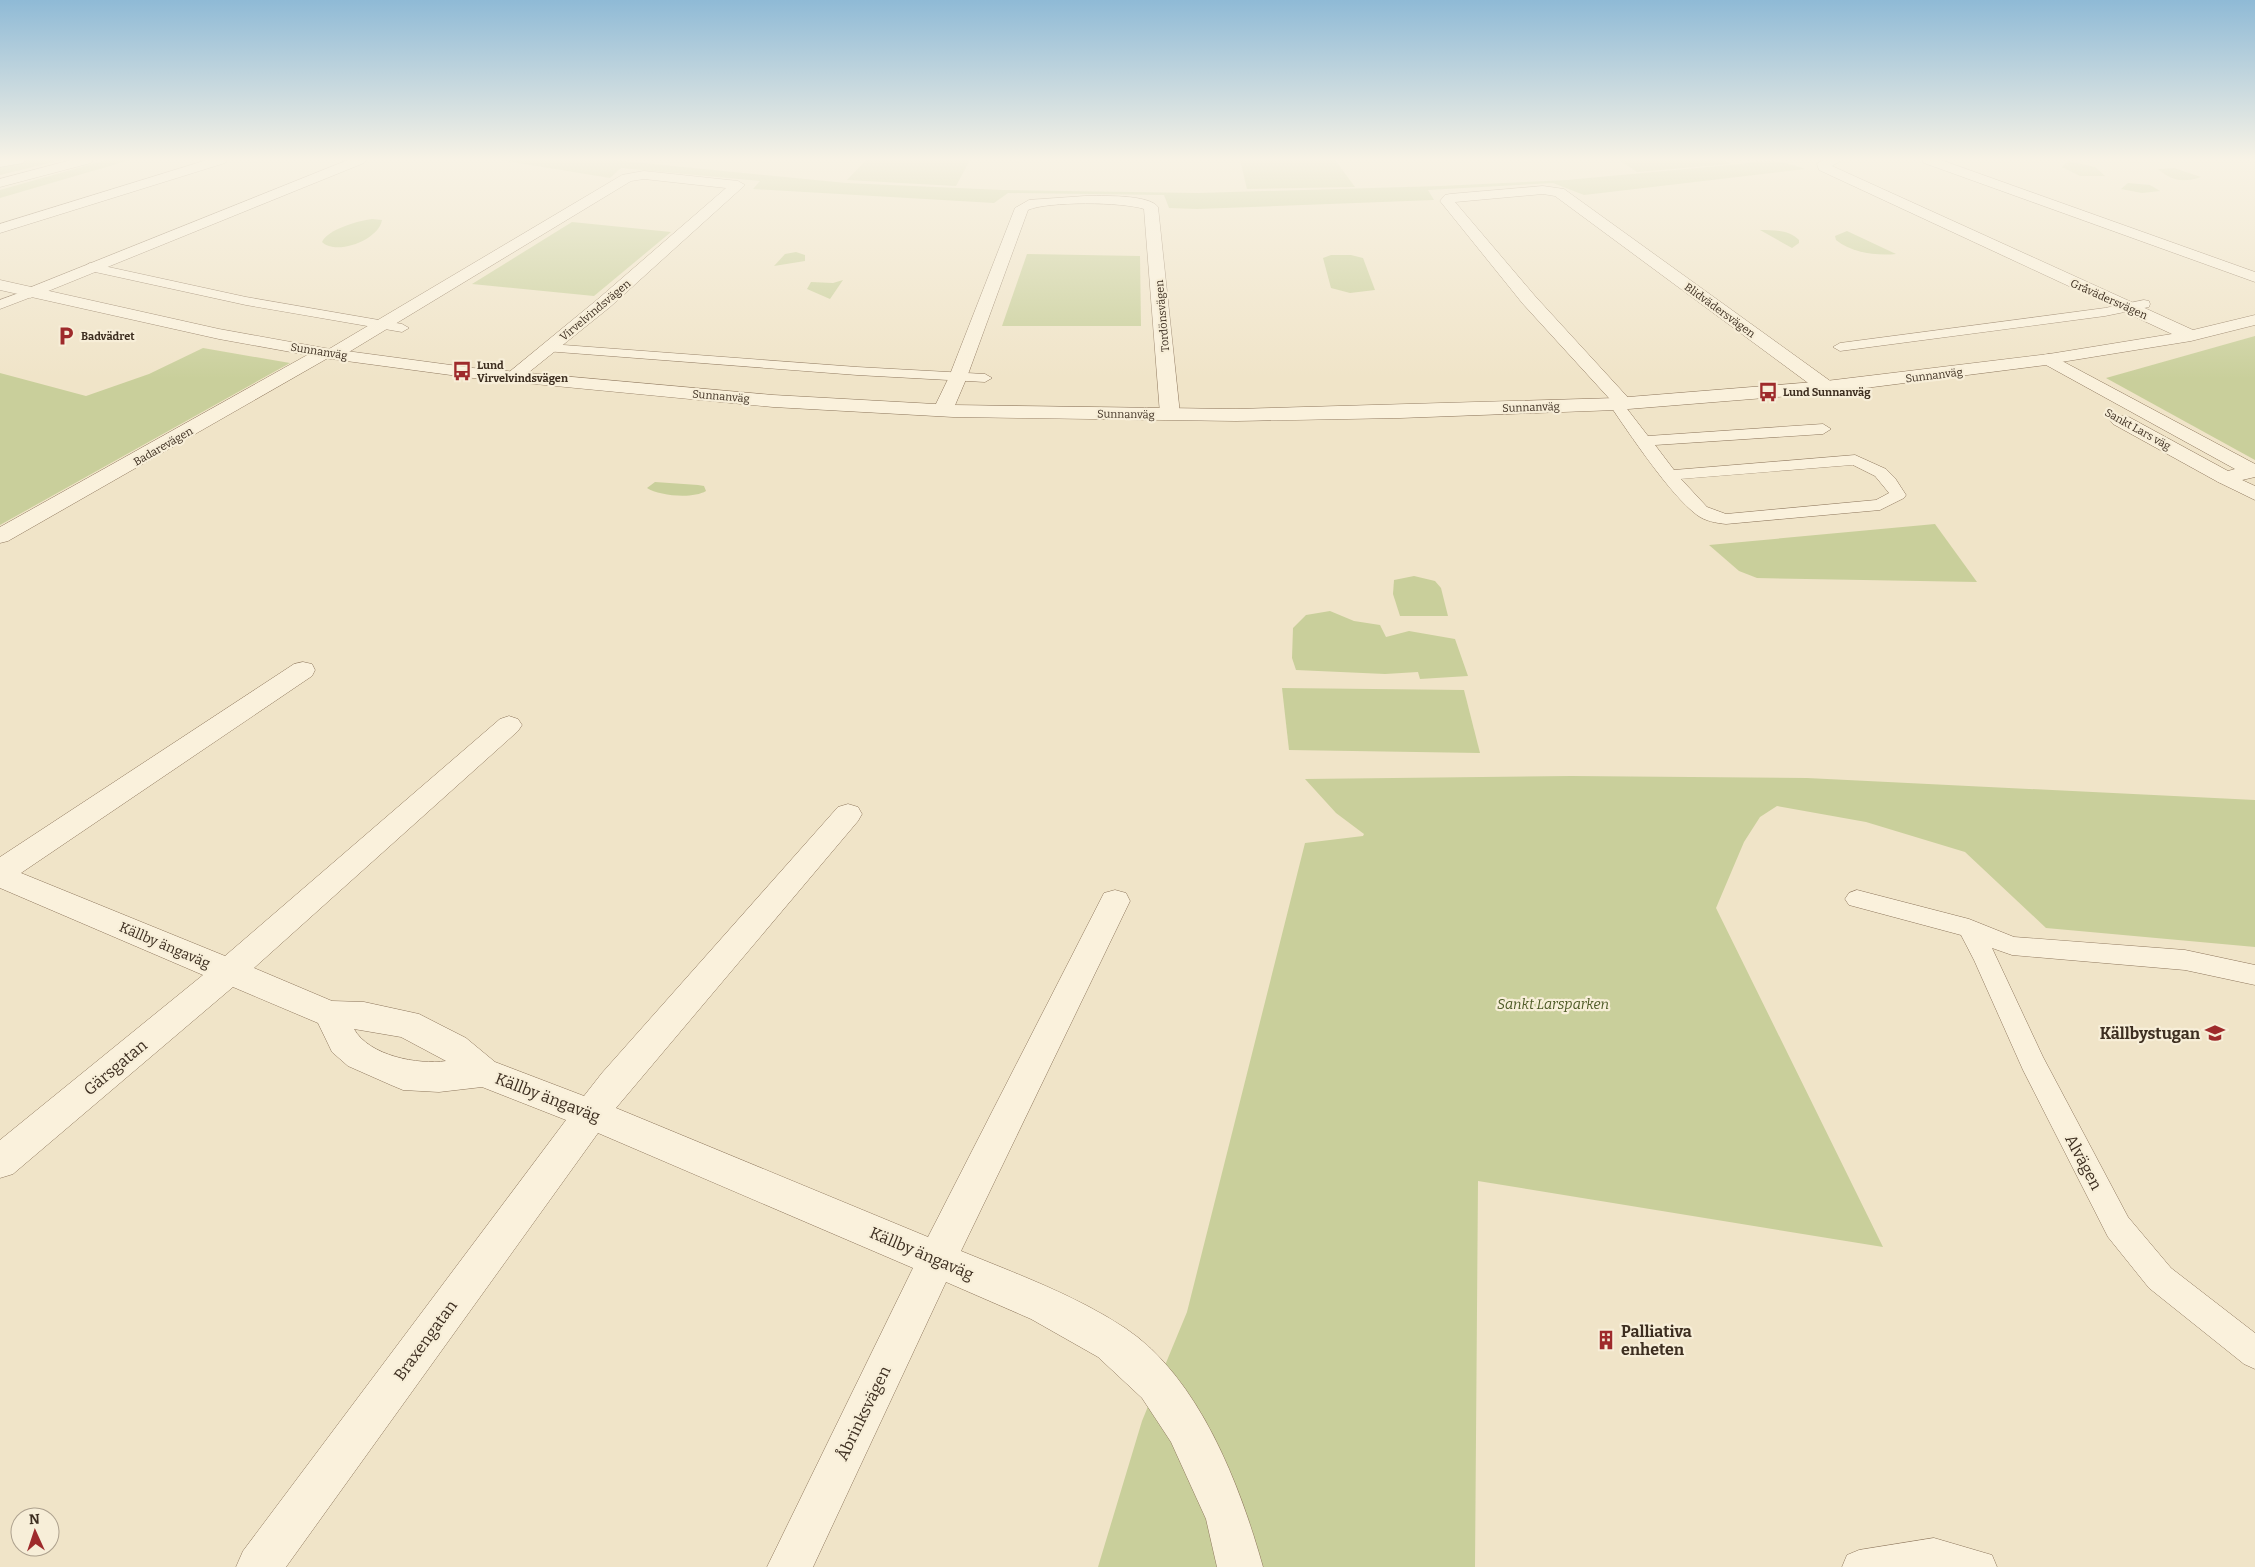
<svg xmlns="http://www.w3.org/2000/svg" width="2255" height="1567" viewBox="0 0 2255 1567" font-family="Bitter,serif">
	<rect width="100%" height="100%" fill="#f0e4c8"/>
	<g fill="#c9cf9b">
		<path d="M 24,160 L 62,160 L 0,175 L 0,164 Z"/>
		<path d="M 106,160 L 130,160 L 0,198 L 0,190 Z"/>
		<path d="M 500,160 L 613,160 L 846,183 L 1003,190 L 1198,193 L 1440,186 L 1567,180 L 1740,164 C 1767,159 1779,160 1805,169 L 1584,195 L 1553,183 L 1428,190 L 1434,200 L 1197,209 L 1169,208 L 1164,195 L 1008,193 L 994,203 L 753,189 L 760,181 L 621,168 L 610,178 Z"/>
		<path d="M 866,160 L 970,160 L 956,186 L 847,180 Z"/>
		<path d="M 1240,160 L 1335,160 L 1355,187 L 1247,189 Z"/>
		<path d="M 1619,160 L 1723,160 L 1731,164 L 1637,172 Z"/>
		<path d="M 2068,161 L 2095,167 L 2105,176 L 2080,176 L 2062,167 Z"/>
		<path d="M 2174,168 L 2201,177 C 2183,183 2172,181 2158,169 Z"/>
		<path d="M 2128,183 L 2150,185 L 2160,191 L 2142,193 L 2121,189 Z"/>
		<path d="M 372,219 L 382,220 C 379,240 336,256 322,242 C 328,229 358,221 372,219 Z"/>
		<path d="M 572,222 L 671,232 L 594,296 L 472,284 Z"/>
		<path d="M 1760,230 C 1774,230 1789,230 1799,240 L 1799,243 L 1792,248 Z"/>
		<path d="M 1847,231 L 1896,254 C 1877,256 1852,253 1836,240 L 1835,236 Z"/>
		<path d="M 796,252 L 805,255 L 805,261 L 774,266 L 785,254 Z"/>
		<path d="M 1027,254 L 1140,256 L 1141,326 L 1002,326 Z"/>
		<path d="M 1331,255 L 1351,255 L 1363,258 L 1375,290 L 1350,293 L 1331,288 L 1323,258 Z"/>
		<path d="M 843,280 L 830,299 L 807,289 L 811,282 L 833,283 Z"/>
		<path d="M 2255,336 L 2255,460 L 2106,378 Z"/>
		<path d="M 203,348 L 290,363 L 0,525 L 0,373 L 86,396 L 149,374 Z"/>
		<path d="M 655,482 L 698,485 L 704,486 L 706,491 C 693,499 659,496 647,488 Z"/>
		<path d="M 1935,524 L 1977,582 L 1757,578 L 1739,571 L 1709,545 Z"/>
		<path d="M 1414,576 L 1435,581 L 1441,588 L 1448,616 L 1400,616 L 1393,594 L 1394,580 Z"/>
		<path d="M 1330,611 L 1354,621 L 1380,625 L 1386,637 L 1409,631 L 1455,639 L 1468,676 L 1420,679 L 1418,672 L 1385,674 L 1296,670 L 1292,658 L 1293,628 L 1306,615 Z"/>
		<path d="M 1282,688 L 1464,690 L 1480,753 L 1289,750 Z"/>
		<path d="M 1571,776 L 1807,778 L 2255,800 L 2255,947 L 2046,928 L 1965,852 L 1866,822 L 1777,806 L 1760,817 L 1744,842 L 1716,908 L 1883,1247 L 1478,1181 L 1475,1567 L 1098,1567 L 1142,1421 L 1187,1312 L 1305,843 L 1363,836 L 1364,834 L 1336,813 L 1305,779 Z"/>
	</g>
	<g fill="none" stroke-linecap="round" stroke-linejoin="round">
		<defs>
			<g id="service">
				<path d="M 90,263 L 246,297 L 402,324 L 409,328 L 402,332 L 246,305 L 86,270 L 84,267 Z"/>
				<path d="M 30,289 L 36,293 L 34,296 L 0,309 L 0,300 Z"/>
				<path d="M 2144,300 L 2149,301 L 2150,304 L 2149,307 L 2105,316 L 1840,351 L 1833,347 L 1840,343 L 2105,308 Z"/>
				<path d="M 550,344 L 857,367 L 985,374 L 992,378 L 985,382 L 857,375 L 545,351 L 543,348 Z"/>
				<path d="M 1616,400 L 1621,401 L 1648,436 L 1823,424 L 1831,429 L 1823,434 L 1655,445 L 1674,470 L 1855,455 L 1886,469 L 1895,478 L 1906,495 L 1904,498 L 1880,510 L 1726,524 C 1716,523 1705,521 1697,515 C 1670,495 1629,433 1609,404 ZM 1853,465 L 1875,476 L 1889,493 L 1876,500 L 1726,514 L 1707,507 L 1681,479 Z"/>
				<path d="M 1857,890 L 1969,919 L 2014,937 L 2185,950 L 2255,965 L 2255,985 L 2185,970 L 2012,955 L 1992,948 L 2043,1057 L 2128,1217 L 2171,1268 L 2255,1333 L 2255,1369 L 2244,1364 L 2149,1288 L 2108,1237 L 2023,1070 L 1974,960 L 1961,935 L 1849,905 L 1845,899 L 1849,893 Z"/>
				<path d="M 1934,1538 L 1992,1555 L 1997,1567 L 1842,1567 L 1847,1555 L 1859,1550 Z"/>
			</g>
			<g id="minor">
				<path d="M 0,160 L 25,160 L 23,163 L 0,167 Z"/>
				<path d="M 207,160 L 227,160 L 225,163 L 0,233 L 0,224 Z"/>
				<path d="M 348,160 L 366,160 L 364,163 L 36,296 L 30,298 L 22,293 L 24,290 Z"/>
				<path d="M 1823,160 L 1842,160 L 1832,166 L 2193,330 L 2255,315 L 2255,325 L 2191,341 L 2049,364 L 2043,363 L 2040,359 L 2043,355 L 2049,354 L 2172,334 L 1819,170 L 1817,164 Z"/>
				<path d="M 1922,160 L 1941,160 L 2255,272 L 2255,282 L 1924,163 Z"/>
				<path d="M 644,171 L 738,181 L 745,185 L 610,307 L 518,381 L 506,381 L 503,377 L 598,299 L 726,188 L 644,179 L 631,181 L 339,358 L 328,358 L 8,541 L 0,543 L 0,527 L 318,349 L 329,349 L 622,175 Z"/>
				<path d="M 1543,186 L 1564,189 L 1833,383 L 1835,387 L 1833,391 L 1819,391 L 1555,196 L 1543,194 L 1455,202 L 1535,296 L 1633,403 L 1631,407 L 1617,407 L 1523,304 L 1440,201 L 1445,195 L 1450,194 Z"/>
				<path d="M 1085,196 C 1101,196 1149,194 1158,207 L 1180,414 L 1177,418 L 1163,418 L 1160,414 L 1144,209 C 1123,202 1048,201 1028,210 L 967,377 L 953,410 L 950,414 L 936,414 L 933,410 L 949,377 L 1015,208 L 1029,200 Z"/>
				<path d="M 2225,472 L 2255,486 L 2255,500 L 2218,482 L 2215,478 L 2218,474 Z"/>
				<path d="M 303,662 L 312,664 L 315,670 L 312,676 L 21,873 L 225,956 L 500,719 L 509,716 L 518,719 L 522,725 L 518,731 L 254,968 L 332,1001 L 364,1002 L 419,1014 L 466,1038 L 495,1062 L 584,1096 L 602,1073 L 838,807 L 848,804 L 858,807 L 862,814 L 858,821 L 616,1108 L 928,1237 L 1104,893 L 1115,890 L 1126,893 L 1130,901 L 961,1251 C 1017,1274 1075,1295 1125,1328 C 1199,1377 1240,1485 1263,1567 L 1217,1567 L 1206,1519 L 1171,1442 L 1142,1398 L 1098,1357 L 1031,1319 L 946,1282 L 813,1567 L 767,1567 L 913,1268 L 598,1133 L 286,1567 L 236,1567 L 243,1551 L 566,1120 L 482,1087 L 439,1092 L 403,1090 L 391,1085 L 348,1066 L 332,1052 L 318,1023 L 233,987 L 13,1174 L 0,1178 L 0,1140 L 203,975 L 0,888 L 0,857 L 294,664 ZM 354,1029 L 401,1037 L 446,1061 C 418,1065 369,1056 354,1029 Z"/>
			</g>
			<g id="tertiary">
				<path d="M 71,160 L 93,160 L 91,163 L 0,187 L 0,179 Z"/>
				<path d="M 0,280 L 219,329 L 324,348 L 473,368 L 773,395 L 953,405 L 1236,409 L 1616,398 L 1826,381 L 2049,354 L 2255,464 L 2255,477 L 2225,484 L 2218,482 L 2113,424 L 2110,420 L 2113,416 L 2127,416 L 2228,471 L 2235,469 L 2046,365 L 1826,393 L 1616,410 L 1400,418 L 1236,421 L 953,417 L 773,407 L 473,378 L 324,358 L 219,339 L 0,290 Z"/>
			</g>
		</defs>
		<use href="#service" stroke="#8d765c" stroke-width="1"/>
		<use href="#minor" stroke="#8d765c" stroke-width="1"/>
		<use href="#tertiary" stroke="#8d765c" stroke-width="1"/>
		<use href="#service" fill="#faf1dc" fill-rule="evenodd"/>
		<use href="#minor" fill="#faf1dc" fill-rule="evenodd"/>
		<use href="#tertiary" fill="#faf1dc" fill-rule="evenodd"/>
	</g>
	<linearGradient id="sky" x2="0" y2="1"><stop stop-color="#8fbad6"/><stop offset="0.42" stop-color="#f8f3e6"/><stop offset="1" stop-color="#f8f3e6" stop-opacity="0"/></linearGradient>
	<rect width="2255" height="379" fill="url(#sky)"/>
	<defs>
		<symbol id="parking-bare" viewBox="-9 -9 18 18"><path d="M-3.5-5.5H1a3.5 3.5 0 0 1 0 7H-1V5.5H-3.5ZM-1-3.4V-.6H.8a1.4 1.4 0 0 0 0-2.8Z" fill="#9e2a2b" stroke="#f7eed8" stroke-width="2.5" paint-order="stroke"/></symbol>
		<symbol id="bus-bare" viewBox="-9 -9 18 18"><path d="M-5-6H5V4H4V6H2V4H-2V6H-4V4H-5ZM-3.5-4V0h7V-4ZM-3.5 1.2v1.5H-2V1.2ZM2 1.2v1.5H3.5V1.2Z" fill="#9e2a2b" stroke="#f7eed8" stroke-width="2.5" paint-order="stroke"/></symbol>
		<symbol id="school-bare" viewBox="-9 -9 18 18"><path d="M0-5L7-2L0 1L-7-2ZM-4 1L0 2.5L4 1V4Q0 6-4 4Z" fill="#9e2a2b" stroke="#f7eed8" stroke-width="2.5" paint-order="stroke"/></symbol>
		<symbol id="building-bare" viewBox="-9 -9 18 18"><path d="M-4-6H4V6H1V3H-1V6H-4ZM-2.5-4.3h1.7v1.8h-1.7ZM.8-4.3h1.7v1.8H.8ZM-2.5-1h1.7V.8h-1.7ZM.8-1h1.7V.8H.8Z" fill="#9e2a2b" stroke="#f7eed8" stroke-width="2.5" paint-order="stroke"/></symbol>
	</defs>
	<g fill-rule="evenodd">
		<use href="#parking-bare" x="52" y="322" width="28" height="28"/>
		<use href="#bus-bare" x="448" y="357" width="28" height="28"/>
		<use href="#bus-bare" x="1754" y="378" width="28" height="28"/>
		<use href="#school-bare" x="2201" y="1019" width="28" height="28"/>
		<use href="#building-bare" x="1592" y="1326" width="28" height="28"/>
	</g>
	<g text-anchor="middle" stroke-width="4.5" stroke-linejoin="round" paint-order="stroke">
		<g font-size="11" fill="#3d2e20" stroke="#f7eed8">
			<text transform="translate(2109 299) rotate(24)" y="4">Gråvädersvägen</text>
			<text transform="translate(595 310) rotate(-40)" y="4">Virvelvindsvägen</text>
			<text transform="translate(1720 310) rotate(36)" y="4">Blidvädersvägen</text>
			<text transform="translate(1162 316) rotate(-95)" y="4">Tordönsvägen</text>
			<text transform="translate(319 351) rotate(9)" y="4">Sunnanväg</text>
			<text transform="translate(1934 375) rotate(-7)" y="4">Sunnanväg</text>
			<text transform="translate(721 396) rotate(5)" y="4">Sunnanväg</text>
			<text transform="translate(1531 407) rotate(-2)" y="4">Sunnanväg</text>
			<text transform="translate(1126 414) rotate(1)" y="4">Sunnanväg</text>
			<text transform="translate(2138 429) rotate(29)" y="4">Sankt Lars väg</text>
			<text transform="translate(163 446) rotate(-30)" y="4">Badarevägen</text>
		</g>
		<g font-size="11" font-weight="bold" fill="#3d2e20" stroke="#f7eed8" text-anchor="start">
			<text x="81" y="340">Badvädret</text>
			<text x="477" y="369">Lund<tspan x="477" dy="13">Virvelvindsvägen</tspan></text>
			<text x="1783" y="396">Lund Sunnanväg</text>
		</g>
		<g font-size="14" fill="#3d2e20" stroke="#f7eed8">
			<text transform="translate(165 945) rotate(23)" y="5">Källby ängaväg</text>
		</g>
		<g font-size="14" font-style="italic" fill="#4d5a26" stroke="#f7eed8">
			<text x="1553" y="1009">Sankt Larsparken</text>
		</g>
		<g font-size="16" font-weight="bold" fill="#3d2e20" stroke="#f7eed8" text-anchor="end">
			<text x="2200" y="1039">Källbystugan</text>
			<text x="1621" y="1337" text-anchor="start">Palliativa<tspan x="1621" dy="18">enheten</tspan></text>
		</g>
		<g font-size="16" fill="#3d2e20" stroke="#f7eed8">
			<text transform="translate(115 1067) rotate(-40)" y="6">Gärsgatan</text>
			<text transform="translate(548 1097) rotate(21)" y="6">Källby ängaväg</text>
			<text transform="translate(2084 1162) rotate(62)" y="6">Alvägen</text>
			<text transform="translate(922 1253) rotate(23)" y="6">Källby ängaväg</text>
			<text transform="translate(425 1340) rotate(-54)" y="6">Braxengatan</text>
			<text transform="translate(863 1413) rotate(-64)" y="6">Åbrinksvägen</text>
		</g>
	</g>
	<g transform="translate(35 1532) rotate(357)"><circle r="24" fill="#f7eed8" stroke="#ada18e"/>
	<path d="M0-4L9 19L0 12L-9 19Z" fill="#9e2a2b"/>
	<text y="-8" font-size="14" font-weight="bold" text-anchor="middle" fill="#3d2e20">N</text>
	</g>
</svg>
